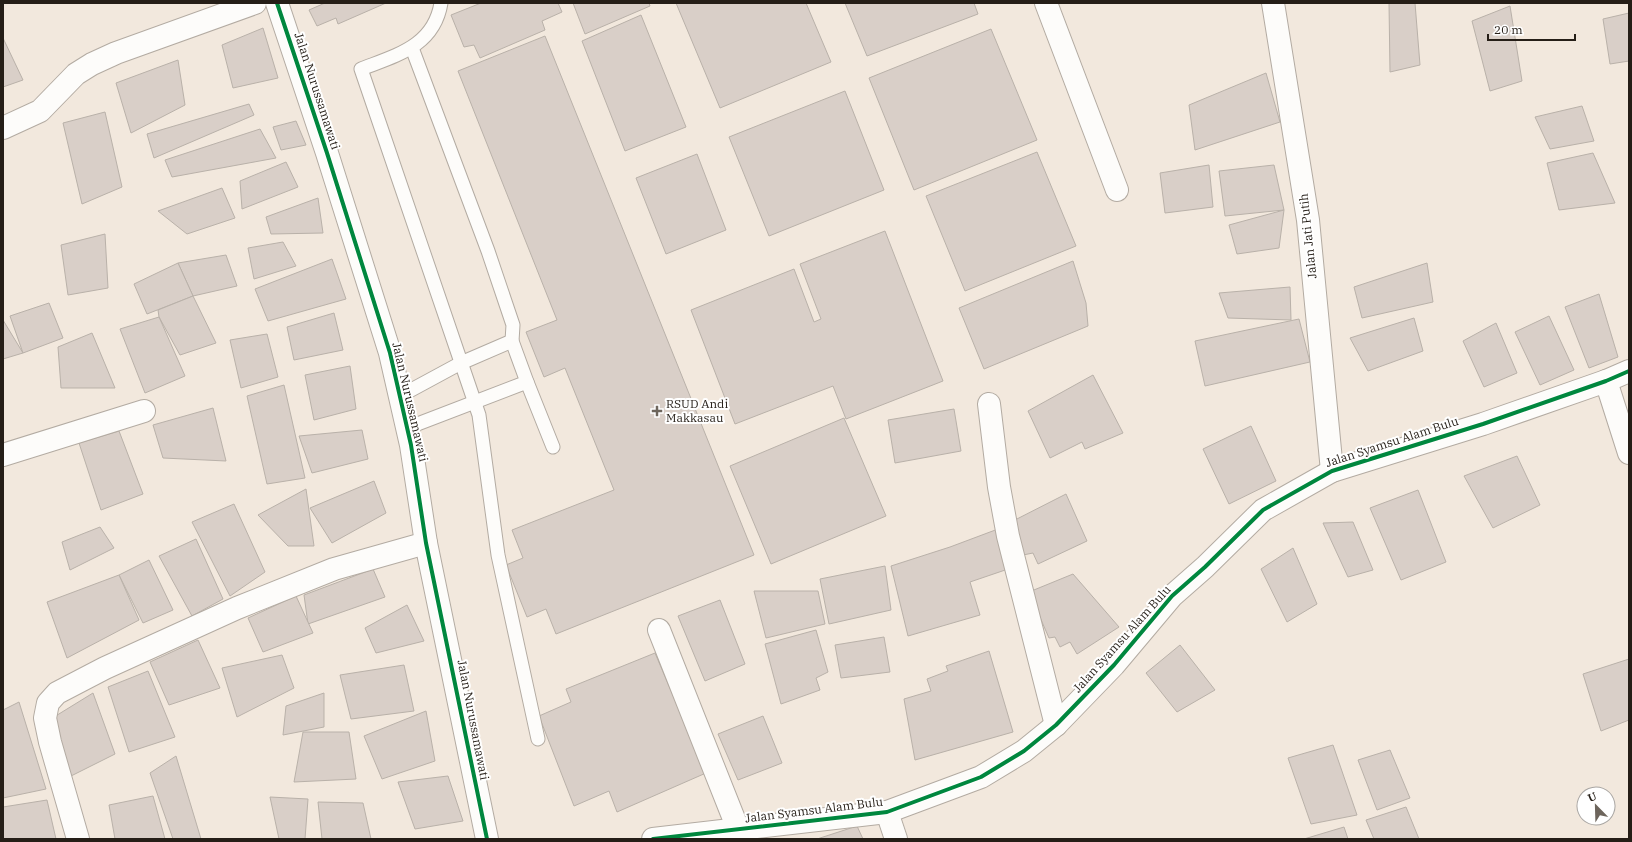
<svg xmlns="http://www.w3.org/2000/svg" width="1632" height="842" viewBox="0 0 1632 842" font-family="'IBM Plex Serif',serif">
	<rect width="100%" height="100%" fill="#f2e8dd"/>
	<g fill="#d9cfc8" stroke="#b9b1a9">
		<path d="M 325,3 L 386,3 L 338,24 L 336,18 L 317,26 L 309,10 Z"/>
		<path d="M 481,3 L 558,3 L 562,12 L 542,21 L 545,30 L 480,58 L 474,45 L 464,47 L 451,15 Z"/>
		<path d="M 573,3 L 649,3 L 650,6 L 585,34 Z"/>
		<path d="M 676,3 L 806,3 L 831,62 L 720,108 Z"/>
		<path d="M 845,3 L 974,3 L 978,14 L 867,56 Z"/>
		<path d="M 1389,3 L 1415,3 L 1420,65 L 1390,72 Z"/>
		<path d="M 1510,6 L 1522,81 L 1490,91 L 1472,21 Z"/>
		<path d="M 1629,13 L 1629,61 L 1610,64 L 1603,19 Z"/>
		<path d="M 641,15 L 686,127 L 625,151 L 582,41 Z"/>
		<path d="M 263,28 L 278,78 L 233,88 L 222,45 Z"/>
		<path d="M 991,29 L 1037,140 L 914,190 L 869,78 Z"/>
		<path d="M 545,36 L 754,555 L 556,634 L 546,609 L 527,617 L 506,565 L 523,558 L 512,530 L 614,490 L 565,368 L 544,377 L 526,332 L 557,320 L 458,71 Z"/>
		<path d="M 3,38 L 23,80 L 3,87 Z"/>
		<path d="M 178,60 L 185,105 L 131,133 L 116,83 Z"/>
		<path d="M 1266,73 L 1280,122 L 1195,150 L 1189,105 Z"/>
		<path d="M 845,91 L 884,190 L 769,236 L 729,137 Z"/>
		<path d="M 249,104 L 254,115 L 154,158 L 147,134 Z"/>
		<path d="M 1582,106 L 1594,141 L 1550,149 L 1535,117 Z"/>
		<path d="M 105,112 L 122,187 L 82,204 L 63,123 Z"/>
		<path d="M 296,121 L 306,145 L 281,150 L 273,127 Z"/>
		<path d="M 260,129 L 276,158 L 172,177 L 165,160 Z"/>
		<path d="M 1037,152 L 1076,246 L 965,291 L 926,196 Z"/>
		<path d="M 1593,153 L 1615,203 L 1559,210 L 1547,163 Z"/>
		<path d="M 697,154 L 726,230 L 666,254 L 636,178 Z"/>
		<path d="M 286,162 L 298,187 L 242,209 L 240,181 Z"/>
		<path d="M 1209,165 L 1213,207 L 1165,213 L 1160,173 Z"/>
		<path d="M 1274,165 L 1284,210 L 1225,216 L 1219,171 Z"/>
		<path d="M 222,188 L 235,218 L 187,234 L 158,211 Z"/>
		<path d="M 318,198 L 323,233 L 271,234 L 266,217 Z"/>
		<path d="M 1284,210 L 1279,248 L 1237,254 L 1229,225 Z"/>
		<path d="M 885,231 L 943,381 L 846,419 L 833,386 L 735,424 L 691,310 L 794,269 L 814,322 L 821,319 L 800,264 Z"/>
		<path d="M 105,234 L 108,288 L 68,295 L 61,245 Z"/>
		<path d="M 283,242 L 296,266 L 254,279 L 248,248 Z"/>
		<path d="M 226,255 L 237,286 L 193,296 L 178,263 Z"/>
		<path d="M 332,259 L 346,299 L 268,321 L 255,289 Z"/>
		<path d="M 1073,261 L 1086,303 L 1088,326 L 984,369 L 959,308 Z"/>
		<path d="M 178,263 L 193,296 L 147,314 L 134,284 Z"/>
		<path d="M 1427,263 L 1433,302 L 1362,318 L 1354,287 Z"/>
		<path d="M 1290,287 L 1291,320 L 1228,318 L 1219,293 Z"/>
		<path d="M 1599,294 L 1618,357 L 1589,368 L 1565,307 Z"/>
		<path d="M 193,296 L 216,343 L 180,355 L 159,317 L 158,310 Z"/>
		<path d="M 49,303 L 63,338 L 23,353 L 10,316 Z"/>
		<path d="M 334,313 L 343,350 L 294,360 L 287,327 Z"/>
		<path d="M 1549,316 L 1574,370 L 1540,385 L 1515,332 Z"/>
		<path d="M 159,317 L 185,376 L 145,393 L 120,329 Z"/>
		<path d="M 1414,318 L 1423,351 L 1368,371 L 1350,338 Z"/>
		<path d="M 1299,319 L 1310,362 L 1205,386 L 1195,341 Z"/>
		<path d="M 3,320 L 23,353 L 3,359 Z"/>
		<path d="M 1496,323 L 1517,373 L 1484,387 L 1463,341 Z"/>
		<path d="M 92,333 L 115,388 L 61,388 L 58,347 Z"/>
		<path d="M 267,334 L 278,377 L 241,388 L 230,340 Z"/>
		<path d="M 350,366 L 356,409 L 314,420 L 305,375 Z"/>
		<path d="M 1093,375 L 1123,433 L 1085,449 L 1082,442 L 1050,458 L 1028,411 Z"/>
		<path d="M 284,385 L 305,478 L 267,484 L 247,396 Z"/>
		<path d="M 213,408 L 226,461 L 163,458 L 153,425 Z"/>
		<path d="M 954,409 L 961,451 L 895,463 L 888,420 Z"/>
		<path d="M 844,418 L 886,516 L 771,564 L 730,466 Z"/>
		<path d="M 1251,426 L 1276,481 L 1229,504 L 1203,449 Z"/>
		<path d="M 362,430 L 368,459 L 312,473 L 299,436 Z"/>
		<path d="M 119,431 L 143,494 L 101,510 L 79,443 Z"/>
		<path d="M 1517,456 L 1540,505 L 1493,528 L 1464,476 Z"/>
		<path d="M 374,481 L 386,513 L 332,543 L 310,508 Z"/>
		<path d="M 306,489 L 314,546 L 288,546 L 258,515 Z"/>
		<path d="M 1418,490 L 1446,562 L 1401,580 L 1370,508 Z"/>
		<path d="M 1066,494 L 1087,541 L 1038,564 L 1033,553 L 1023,555 L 1011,522 Z"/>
		<path d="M 234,504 L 265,572 L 230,596 L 192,522 Z"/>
		<path d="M 1353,522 L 1373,570 L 1348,577 L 1323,523 Z"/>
		<path d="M 100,527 L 114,548 L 70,570 L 62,542 Z"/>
		<path d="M 998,529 L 1014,567 L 970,582 L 980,615 L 908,636 L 891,566 L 950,547 Z"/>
		<path d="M 196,539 L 223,599 L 192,616 L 159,556 Z"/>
		<path d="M 1293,548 L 1317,604 L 1287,622 L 1261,569 Z"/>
		<path d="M 149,560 L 173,610 L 143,623 L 119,575 Z"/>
		<path d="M 885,566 L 891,610 L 829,624 L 820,579 Z"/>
		<path d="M 373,569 L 385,597 L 308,624 L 304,595 Z"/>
		<path d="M 1073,574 L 1119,627 L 1077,654 L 1070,642 L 1060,647 L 1055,637 L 1049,638 L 1029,592 Z"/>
		<path d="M 119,575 L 139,620 L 67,658 L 47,602 Z"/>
		<path d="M 754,591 L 818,591 L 825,624 L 766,638 Z"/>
		<path d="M 296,596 L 313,633 L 263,652 L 248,618 Z"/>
		<path d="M 720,600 L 745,664 L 705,681 L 678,616 Z"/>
		<path d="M 407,605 L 424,641 L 376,653 L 365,628 Z"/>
		<path d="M 816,630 L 828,672 L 816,678 L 820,690 L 781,704 L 765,644 Z"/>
		<path d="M 884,637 L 890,672 L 841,678 L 835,645 Z"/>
		<path d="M 198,640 L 220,688 L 169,705 L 150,662 Z"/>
		<path d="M 1180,645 L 1215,690 L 1177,712 L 1146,673 Z"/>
		<path d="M 989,651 L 1013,732 L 915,760 L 904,699 L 931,691 L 927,679 L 948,671 L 946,666 Z"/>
		<path d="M 655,653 L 706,773 L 617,812 L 609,791 L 574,806 L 539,716 L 571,702 L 566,689 Z"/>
		<path d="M 282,655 L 294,688 L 237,717 L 222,668 Z"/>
		<path d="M 1629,659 L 1629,720 L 1601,731 L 1583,674 Z"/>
		<path d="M 404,665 L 414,711 L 351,719 L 340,675 Z"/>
		<path d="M 148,671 L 175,737 L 129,752 L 108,687 Z"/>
		<path d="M 93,693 L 115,754 L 69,777 L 54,717 Z"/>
		<path d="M 324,693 L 324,727 L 283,735 L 286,706 Z"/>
		<path d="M 19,702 L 46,789 L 3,798 L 3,710 Z"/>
		<path d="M 426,711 L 435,761 L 382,779 L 364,736 Z"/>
		<path d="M 763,716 L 782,763 L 738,780 L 718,734 Z"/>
		<path d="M 303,732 L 349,732 L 356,779 L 294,782 Z"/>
		<path d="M 1333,745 L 1357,815 L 1311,824 L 1288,758 Z"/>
		<path d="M 1390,750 L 1410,798 L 1377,810 L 1358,760 Z"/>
		<path d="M 176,756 L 201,839 L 173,839 L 150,773 Z"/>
		<path d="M 448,776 L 463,821 L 415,829 L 398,782 Z"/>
		<path d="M 153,796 L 165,839 L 115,839 L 109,805 Z"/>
		<path d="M 270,797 L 308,799 L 305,839 L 279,839 Z"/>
		<path d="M 47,800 L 56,839 L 3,839 L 3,807 Z"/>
		<path d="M 318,802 L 363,803 L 371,839 L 322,839 Z"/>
		<path d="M 1406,807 L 1419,839 L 1374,839 L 1366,820 Z"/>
		<path d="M 857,826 L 863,839 L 817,839 Z"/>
		<path d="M 1344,827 L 1348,839 L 1304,839 Z"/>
	</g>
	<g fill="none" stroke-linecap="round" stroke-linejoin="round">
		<defs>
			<g id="lane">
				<path d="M 441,3 C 434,46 397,55 361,69 L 479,415 L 498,555 L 538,739"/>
				<path d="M 412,48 L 488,251 L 513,325 L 512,341 L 527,382"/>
				<path d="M 400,396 L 461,363 L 512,341"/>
				<path d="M 407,428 L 527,382 L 553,447"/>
			</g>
			<g id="street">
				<path d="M 277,3 L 327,153 L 390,353 L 411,445 L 426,543 L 487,839"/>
				<path d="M 1046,3 L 1117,190"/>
				<path d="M 1273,3 L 1308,220 L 1332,471"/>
				<path d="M 3,128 L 40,111 L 76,74 L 92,64 L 116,53 L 255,3"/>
				<path d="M 1606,381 L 1629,453"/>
				<path d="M 989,404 L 999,487 L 1008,536 L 1056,725"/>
				<path d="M 3,455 L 144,411"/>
				<path d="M 659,630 L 738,829"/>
				<path d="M 887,812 L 896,839"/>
				<path d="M 78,839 L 50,742 L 45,718 L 48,703 L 57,693 L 105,668 L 237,608 L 334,569 L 426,543"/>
			</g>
			<path id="secondary" d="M 653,839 L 887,812 L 981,777 L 1024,751 L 1056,725 L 1114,665 L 1172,596 L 1205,567 L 1263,510 L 1332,471 L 1483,424 L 1606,381 L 1629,371"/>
		</defs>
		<use href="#lane" stroke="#b3aba2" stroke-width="15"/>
		<use href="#street" stroke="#b3aba2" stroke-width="24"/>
		<use href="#secondary" stroke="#b3aba2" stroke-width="24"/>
		<use href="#lane" stroke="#fdfcfa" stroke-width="13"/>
		<use href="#street" stroke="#fdfcfa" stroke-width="22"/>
		<use href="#secondary" stroke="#fdfcfa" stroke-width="22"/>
		<defs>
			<g id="cycleway">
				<path d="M 277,3 L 327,153 L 390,353 L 411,445 L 426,543 L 487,839"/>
				<path d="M 653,839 L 887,812 L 981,777 L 1024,751 L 1056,725 L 1114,665 L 1172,596 L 1205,567 L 1263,510 L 1332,471 L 1483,424 L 1606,381 L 1629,371"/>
			</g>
		</defs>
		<use href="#cycleway" stroke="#fff" stroke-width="6"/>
		<use href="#cycleway" stroke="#00873e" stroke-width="4"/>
	</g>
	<path fill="#6d655c" stroke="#fff" stroke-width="1.5" d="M655 405h4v4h4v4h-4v4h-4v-4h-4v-4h4z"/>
	<g text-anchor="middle" stroke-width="4" stroke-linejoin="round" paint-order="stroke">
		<g font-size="12" fill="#251e17" stroke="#fff">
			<text transform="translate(317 91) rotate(72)" y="4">Jalan Nurussamawati</text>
			<text transform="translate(1308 236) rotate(-96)" y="4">Jalan Jati Putih</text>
			<text transform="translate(410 402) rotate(77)" y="4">Jalan Nurussamawati</text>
			<text transform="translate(1392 442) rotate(-18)" y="4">Jalan Syamsu Alam Bulu</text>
			<text transform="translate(1122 639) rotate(-48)" y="4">Jalan Syamsu Alam Bulu</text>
			<text transform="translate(473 720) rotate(79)" y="4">Jalan Nurussamawati</text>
			<text transform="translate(814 810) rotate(-7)" y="4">Jalan Syamsu Alam Bulu</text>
		</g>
		<g font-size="12" fill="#251e17" stroke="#fff" text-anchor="start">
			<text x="666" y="408">RSUD Andi<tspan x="666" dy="14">Makkasau</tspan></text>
		</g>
	</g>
	<rect width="1632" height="842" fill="none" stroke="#251e17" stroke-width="8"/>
	<g transform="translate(1596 806) rotate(337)"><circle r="19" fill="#ffffff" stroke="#a8a5a2"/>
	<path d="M0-3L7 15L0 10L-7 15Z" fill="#6d655c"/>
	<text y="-6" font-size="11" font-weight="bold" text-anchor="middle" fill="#251e17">U</text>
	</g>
	<path d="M1488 34v6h87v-6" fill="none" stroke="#251e17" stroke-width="2"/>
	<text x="1494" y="34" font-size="12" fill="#251e17" stroke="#ffffff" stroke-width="3" paint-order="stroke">20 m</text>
</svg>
